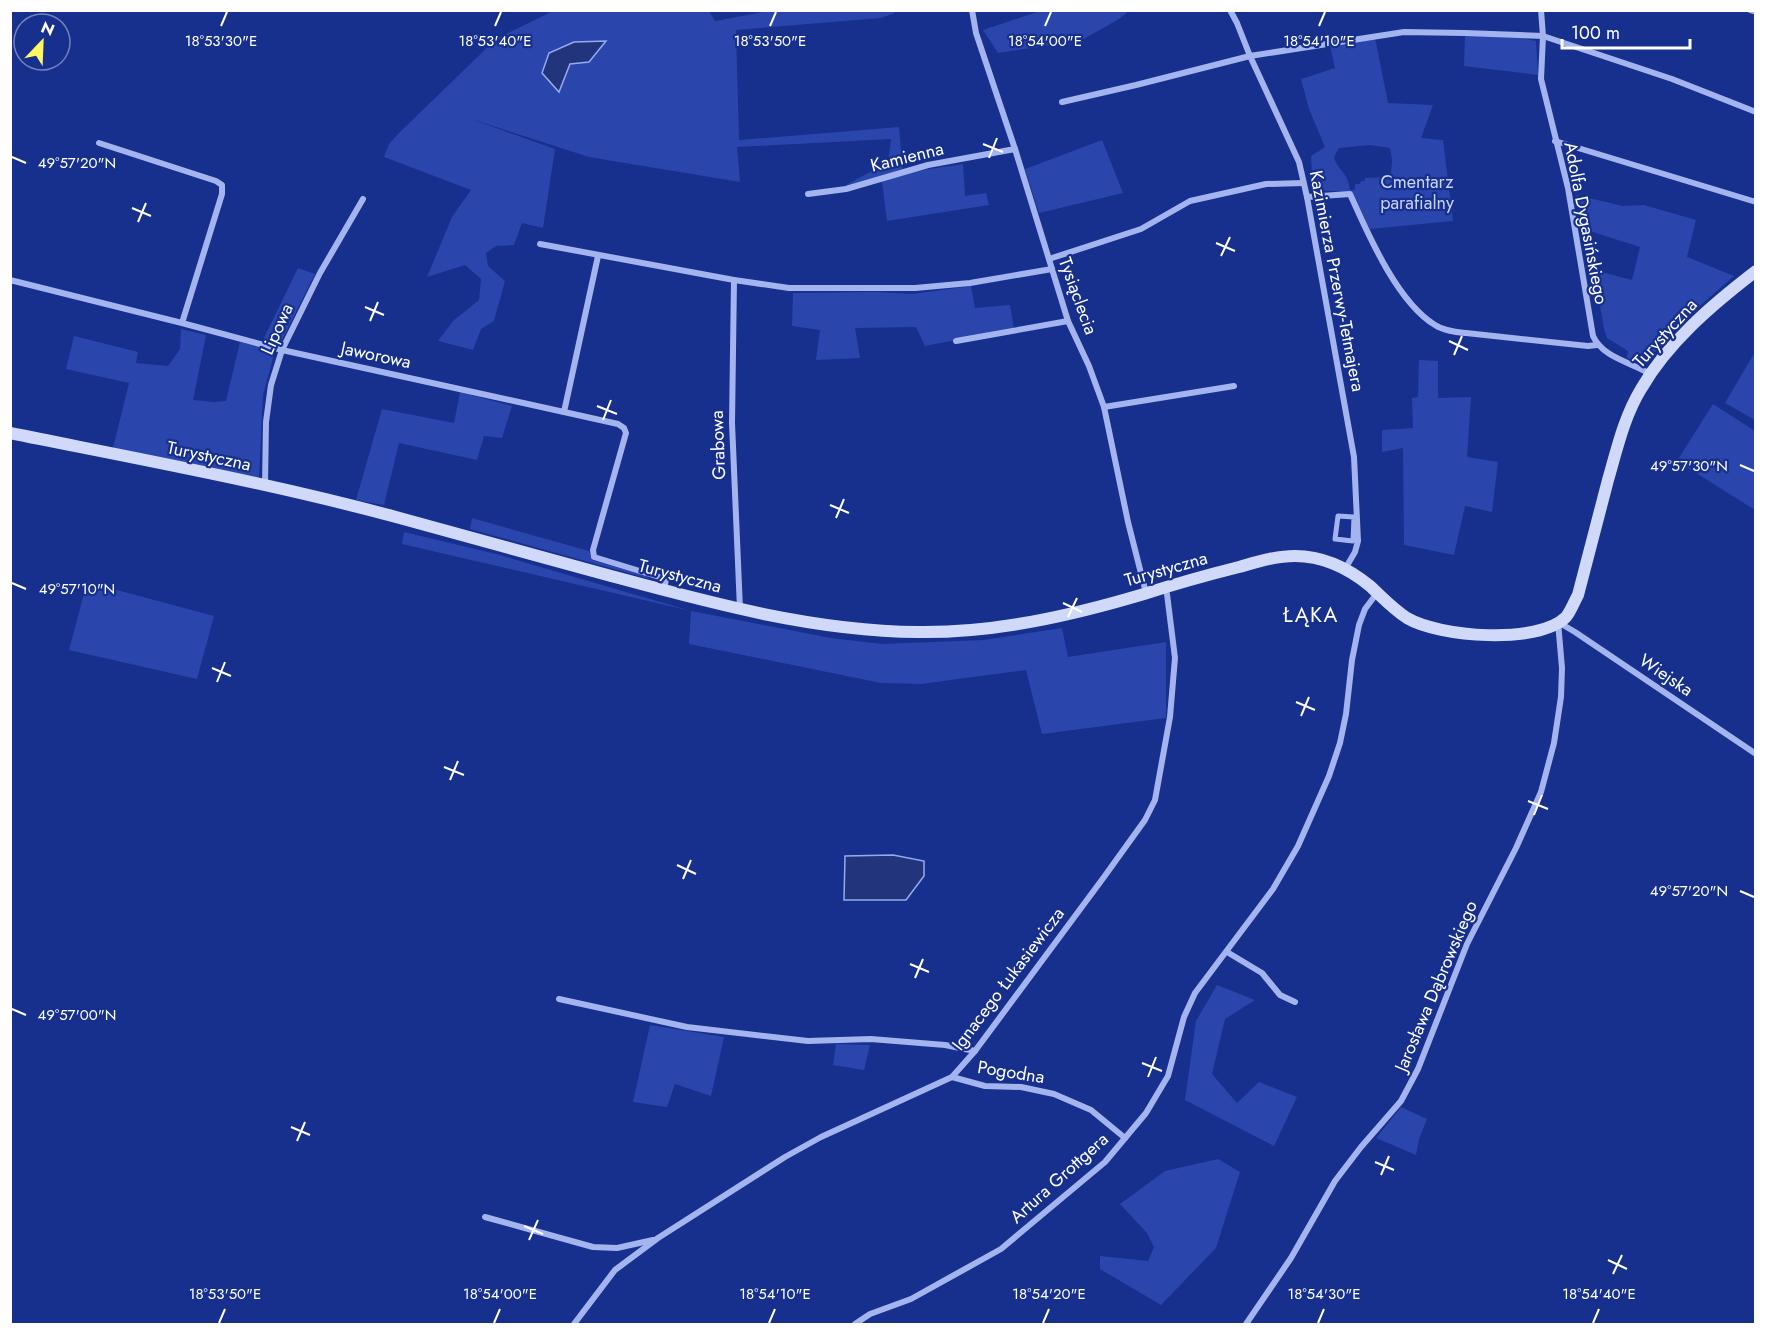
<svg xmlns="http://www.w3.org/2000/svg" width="1766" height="1335" viewBox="0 0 1766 1335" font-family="Jost,sans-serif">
	<rect width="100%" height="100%" fill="#172f8d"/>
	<g fill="#2a46ac" fill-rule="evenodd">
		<path d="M 553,11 L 709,11 L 715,21 L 768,11 L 894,11 L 895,13 L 881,18 L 736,30 L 739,140 L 899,127 L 903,173 L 963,164 L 965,196 L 986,193 L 989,205 L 887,221 L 882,182 L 846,185 L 888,162 L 891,139 L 737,147 L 740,182 L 589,157 L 471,119 L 555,149 L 543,228 L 522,223 L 514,245 L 496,246 L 486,253 L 488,266 L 505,281 L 494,321 L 481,329 L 473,350 L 438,341 L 453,321 L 479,300 L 481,279 L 465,265 L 427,277 L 452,217 L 471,190 L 384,157 L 389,144 L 399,133 L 496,39 Z"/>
		<path d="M 1040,11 L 1040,10 L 1129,11 L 1119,19 L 1080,41 L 998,53 L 983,30 Z"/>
		<path d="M 1465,35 L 1513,36 L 1536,41 L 1538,75 L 1464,66 Z"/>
		<path d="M 1375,38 L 1388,103 L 1433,105 L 1421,138 L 1443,140 L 1453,221 L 1370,229 L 1351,192 L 1313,190 L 1311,156 L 1325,147 L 1309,109 L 1301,79 L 1335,68 L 1330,46 ZM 1370,145 L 1390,148 L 1392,160 L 1391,174 L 1386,175 L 1386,177 L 1365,178 L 1365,181 L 1361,181 L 1360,184 L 1355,184 L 1355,190 L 1350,190 C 1348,171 1338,172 1334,157 L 1339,148 Z"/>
		<path d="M 1102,140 L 1123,193 L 1039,213 L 1025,169 Z"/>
		<path d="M 1576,195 L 1623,206 L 1644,205 L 1696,220 L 1687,257 L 1734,276 L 1678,325 L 1646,363 L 1638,361 L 1637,362 L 1627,358 L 1628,351 L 1607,338 L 1604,329 L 1596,282 L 1587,272 L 1590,269 L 1632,280 L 1640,247 L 1583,229 Z"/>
		<path d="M 298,268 L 315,274 L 280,344 L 263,340 Z"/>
		<path d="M 971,286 L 975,308 L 1010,305 L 1014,329 L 925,346 L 916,327 L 855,328 L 860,358 L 816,360 L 820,330 L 792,326 L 793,293 L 877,292 L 913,294 Z"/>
		<path d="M 181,329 L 206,335 L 193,400 L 214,402 L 226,401 L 240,342 L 275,351 L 263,395 L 259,478 L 113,448 L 129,383 L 66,369 L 74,336 L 138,352 L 136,363 L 168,366 L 180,349 Z"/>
		<path d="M 1755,352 L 1755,420 L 1725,403 Z"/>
		<path d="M 1419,360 L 1438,361 L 1438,398 L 1471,397 L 1467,457 L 1498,462 L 1492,512 L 1465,506 L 1454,555 L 1404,545 L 1403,448 L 1382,452 L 1382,430 L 1413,428 L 1412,398 L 1418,397 Z"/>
		<path d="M 460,392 L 512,406 L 502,438 L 484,436 L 477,460 L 399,443 L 384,505 L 356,500 L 382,409 L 454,423 Z"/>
		<path d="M 1713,404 L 1755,431 L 1755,510 L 1677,461 Z"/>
		<path d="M 472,518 L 589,551 L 592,560 L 645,575 L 650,579 L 470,529 Z"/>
		<path d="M 404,532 L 496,554 L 691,611 L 831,638 L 882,644 L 984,640 L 1062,628 L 1068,657 L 1166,642 L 1166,718 L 1042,734 L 1026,670 L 921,684 L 881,683 L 689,644 L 691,611 L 402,544 Z"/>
		<path d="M 87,582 L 214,616 L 197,679 L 69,650 Z"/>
		<path d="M 1217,985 L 1255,1000 L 1225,1019 L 1212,1074 L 1237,1103 L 1259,1082 L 1297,1097 L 1274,1146 L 1185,1100 L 1196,1021 Z"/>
		<path d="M 650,1025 L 724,1037 L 711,1096 L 675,1084 L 667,1107 L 633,1102 Z"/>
		<path d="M 836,1044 L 870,1045 L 864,1070 L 833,1065 Z"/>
		<path d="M 1401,1107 L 1427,1119 L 1419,1139 L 1416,1155 L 1376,1138 Z"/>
		<path d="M 1218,1159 L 1240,1172 L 1216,1248 L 1161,1305 L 1100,1269 L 1100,1256 L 1148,1261 L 1154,1247 L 1147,1233 L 1120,1204 L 1165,1171 Z"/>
	</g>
	<g fill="#22347c" stroke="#95abf1" stroke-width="1.5">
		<path d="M 606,41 L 589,62 L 570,64 L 559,92 L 542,73 L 549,53 L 574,42 Z"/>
		<path d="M 893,855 L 924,861 L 924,876 L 906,900 L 844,900 L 845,856 Z"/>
	</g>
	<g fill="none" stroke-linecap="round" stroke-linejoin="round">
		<path stroke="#a3b4ef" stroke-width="5" d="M 1338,516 L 1354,517 L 1353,541 L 1335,539 Z"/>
		<g stroke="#a3b4ef" stroke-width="6">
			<path d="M 972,10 L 976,33 L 1015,149 L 1068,321 L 1089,366 L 1104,407 L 1128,522 L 1146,593"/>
			<path d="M 1230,10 L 1237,23 L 1250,56 L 1299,162 L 1307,197 L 1354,457 L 1358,541 L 1355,552 L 1345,569"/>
			<path d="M 1541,10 L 1543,36 L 1541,79 L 1568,188 L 1593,336 C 1603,358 1631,362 1650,374"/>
			<path d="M 1750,10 L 1756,12"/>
			<path d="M 1062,102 L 1136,85 L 1250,56 L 1404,32 L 1465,33 L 1543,36 L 1672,79 L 1756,112"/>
			<path d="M 1555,141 L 1756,202"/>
			<path d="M 99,143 L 216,181 L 222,185 L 222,194 L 182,323 L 282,350 L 564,412"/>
			<path d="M 808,194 L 846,189 L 928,165 L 1015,149"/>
			<path d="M 1307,197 L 1350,194 C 1368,234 1397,302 1435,325 C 1444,331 1456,332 1466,333 L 1588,346 L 1597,345"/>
			<path d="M 540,244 L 734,280 L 789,288 L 915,288 L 970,283 L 1052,269"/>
			<path d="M 598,256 L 564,412 L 618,424 L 624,428 L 626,433 L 593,550 L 594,557 L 666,579 L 664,590"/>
			<path d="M 1049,259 L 1141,229 L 1190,201 L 1266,184 L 1303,183"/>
			<path d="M 10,280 L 182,323"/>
			<path d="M 734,280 L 732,423 L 740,609"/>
			<path d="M 956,341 L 1068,321"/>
			<path d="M 1104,407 L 1234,386"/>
			<path d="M 265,485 L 266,422 L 271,385 L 282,350 L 320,273 L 363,199"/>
			<path d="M 1227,952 L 1262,973 L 1280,995 L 1295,1002"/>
			<path d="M 559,999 L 687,1027 L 808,1041 L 871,1039 L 945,1045 L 975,1051"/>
			<path d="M 952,1077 L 985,1086 L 1021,1087 L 1054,1094 L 1091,1110 L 1125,1138"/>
			<path d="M 485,1217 L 593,1247 L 617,1248 L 653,1240"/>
			<path d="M 574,1324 L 615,1270 L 658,1238 L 785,1157 L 821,1137 L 952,1077 L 975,1051 L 1104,877 L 1145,820 L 1155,800 L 1170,717 L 1175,658 L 1167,594 L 1164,588"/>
			<path d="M 855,1324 L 870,1314 L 911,1299 L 1001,1249 L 1105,1162 L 1146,1113 L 1168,1076 L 1184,1017 L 1195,993 L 1273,889 L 1298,846 L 1329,776 L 1340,743 L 1346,714 L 1352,660 L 1359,625 L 1365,609 L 1377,593"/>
			<path d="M 1246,1324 L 1291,1258 L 1335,1181 L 1361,1147 L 1401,1101 L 1418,1069 L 1467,944 L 1516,848 L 1541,792 L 1554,743 L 1561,697 L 1562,668 L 1558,622 L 1575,632 L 1756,754"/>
		</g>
		<path stroke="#d0d9fa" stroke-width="12" d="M 10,433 C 139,459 270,483 396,517 C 468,537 539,556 611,576 C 711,603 813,631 918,632 C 995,633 1070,616 1144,594 C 1175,584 1207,575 1239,567 C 1257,562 1276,556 1295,556 C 1324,556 1348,568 1370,586 C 1382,597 1393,609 1407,618 C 1439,637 1538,645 1566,617 C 1571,611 1574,602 1578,595 C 1588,557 1598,518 1608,480 C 1617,449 1624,417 1641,389 C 1668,342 1713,304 1756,271"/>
	</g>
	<path fill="none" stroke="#fff" stroke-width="2" d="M 221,26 L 227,12M 495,26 L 501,12M 770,26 L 776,12M 1045,26 L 1051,12M 1319,26 L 1325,12M 983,144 L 1003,152M 12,157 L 26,163M 989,158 L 997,138M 132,208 L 151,216M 138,222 L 146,203M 1216,243 L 1235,251M 1221,256 L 1230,237M 365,307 L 384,315M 370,321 L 378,302M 1449,341 L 1468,350M 1454,355 L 1462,336M 597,406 L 617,414M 603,420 L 611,400M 1740,465 L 1754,471M 830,505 L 849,513M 836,518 L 844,499M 12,583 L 26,589M 1063,603 L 1082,612M 1068,617 L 1077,598M 212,668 L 231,676M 217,682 L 225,662M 1296,702 L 1315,710M 1301,716 L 1309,697M 444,767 L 464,775M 450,780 L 458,761M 1528,801 L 1548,809M 1534,815 L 1542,795M 677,865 L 696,874M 683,879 L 691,860M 1740,891 L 1754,897M 910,964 L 929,972M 915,978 L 923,959M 12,1009 L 26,1015M 1142,1063 L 1162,1071M 1148,1077 L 1156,1057M 291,1127 L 310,1135M 297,1141 L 305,1122M 1375,1162 L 1394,1170M 1381,1175 L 1389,1156M 524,1226 L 543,1234M 529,1240 L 538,1220M 1608,1260 L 1627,1269M 1613,1274 L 1622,1255M 219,1323 L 225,1309M 494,1323 L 500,1309M 769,1323 L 775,1309M 1043,1323 L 1049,1309M 1318,1323 L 1324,1309M 1593,1323 L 1599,1309"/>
	<g text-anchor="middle" stroke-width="4.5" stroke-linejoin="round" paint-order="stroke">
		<g font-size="18" fill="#fff" stroke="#172f8d">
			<text transform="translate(907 157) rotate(-14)" y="6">Kamienna</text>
			<text transform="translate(1586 223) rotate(79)" y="6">Adolfa Dygasińskiego</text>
			<text transform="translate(1337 281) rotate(79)" y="6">Kazimierza Przerwy-Tetmajera</text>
			<text transform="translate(1078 296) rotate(70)" y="6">Tysiąclecia</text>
			<text transform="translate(277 329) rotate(-66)" y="6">Lipowa</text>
			<text transform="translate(1665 333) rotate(-48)" y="6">Turystyczna</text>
			<text transform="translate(376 355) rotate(12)" y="6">Jaworowa</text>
			<text transform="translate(718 445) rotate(-92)" y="6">Grabowa</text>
			<text transform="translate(209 456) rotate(12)" y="6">Turystyczna</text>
			<text transform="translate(1166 569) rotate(-16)" y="6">Turystyczna</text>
			<text transform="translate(680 576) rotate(15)" y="6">Turystyczna</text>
			<text transform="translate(1666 675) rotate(34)" y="6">Wiejska</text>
			<text transform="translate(1008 979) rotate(-53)" y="6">Ignacego Łukasiewicza</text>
			<text transform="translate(1436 986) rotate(-67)" y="6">Jarosława Dąbrowskiego</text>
			<text transform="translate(1011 1072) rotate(9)" y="6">Pogodna</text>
			<text transform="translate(1059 1178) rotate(-42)" y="6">Artura Grottgera</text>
		</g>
		<g font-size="18" fill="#c9d4fb" stroke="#172f8d">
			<text x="1417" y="188">Cmentarz<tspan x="1417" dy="21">parafialny</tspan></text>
		</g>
		<g font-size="21" letter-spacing="1.5" fill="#fff" stroke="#172f8d">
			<text x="1311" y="622">ŁĄKA</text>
		</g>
	</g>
	<g font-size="15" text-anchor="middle" fill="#fff" stroke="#172f8d" stroke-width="4.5" stroke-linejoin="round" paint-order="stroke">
		<text x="221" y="46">18°53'30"E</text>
		<text x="495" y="46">18°53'40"E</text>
		<text x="770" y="46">18°53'50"E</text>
		<text x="1045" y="46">18°54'00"E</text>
		<text x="1319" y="46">18°54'10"E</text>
		<text x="77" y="168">49°57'20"N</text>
		<text x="1689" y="471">49°57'30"N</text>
		<text x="77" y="594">49°57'10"N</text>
		<text x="1689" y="896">49°57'20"N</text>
		<text x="77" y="1020">49°57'00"N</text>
		<text x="225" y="1299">18°53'50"E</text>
		<text x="500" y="1299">18°54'00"E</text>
		<text x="775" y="1299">18°54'10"E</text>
		<text x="1049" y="1299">18°54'20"E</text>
		<text x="1324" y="1299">18°54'30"E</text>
		<text x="1599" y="1299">18°54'40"E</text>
	</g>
	<rect width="1766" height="1335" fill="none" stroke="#ffffff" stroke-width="24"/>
	<g transform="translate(42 42) rotate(23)"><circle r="28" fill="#172f8d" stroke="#7482bb" stroke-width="1.5"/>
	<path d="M0-4.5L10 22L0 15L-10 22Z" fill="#fff661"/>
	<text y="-9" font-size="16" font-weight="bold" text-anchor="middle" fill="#ffffff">N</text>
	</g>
	<path d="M1562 39v9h128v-9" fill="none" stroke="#ffffff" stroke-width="3"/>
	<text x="1571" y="39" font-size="18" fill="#ffffff" stroke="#172f8d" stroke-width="4.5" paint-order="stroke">100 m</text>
</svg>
